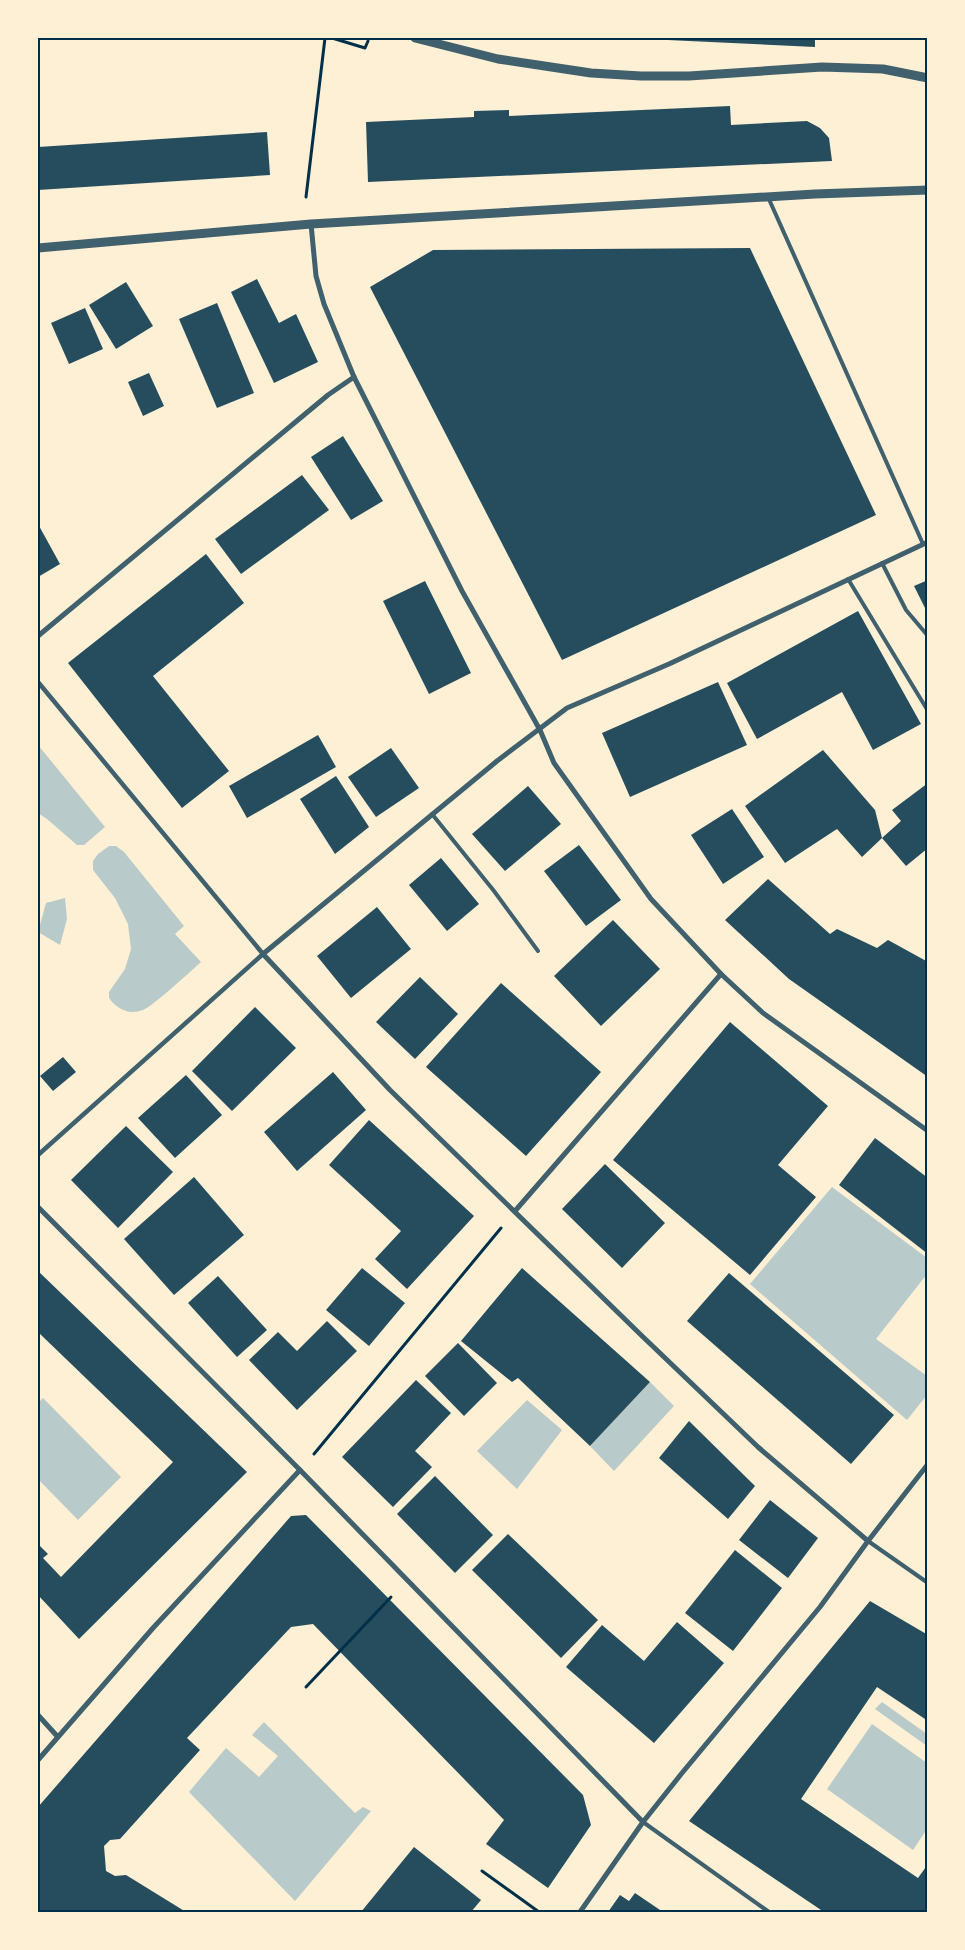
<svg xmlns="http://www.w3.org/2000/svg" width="965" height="1950" viewBox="0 0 965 1950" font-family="'IBM Plex Serif',serif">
	<rect width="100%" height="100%" fill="#fdf0d5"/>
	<g fill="#b9caca">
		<path d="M 38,745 L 105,827 L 84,845 L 77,845 L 47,819 L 38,813 Z"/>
		<path d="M 109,846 L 116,846 L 124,852 L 184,926 L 175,934 L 201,962 C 191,971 152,1007 143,1010 C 129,1015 118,1010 109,998 L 109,992 L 125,969 L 131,949 L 128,924 L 115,898 L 93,870 L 93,861 L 98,854 Z"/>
		<path d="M 65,898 L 67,919 L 60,945 L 38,932 L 46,903 Z"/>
		<path d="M 832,1187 L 927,1258 L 927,1274 L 876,1339 L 927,1376 L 927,1395 L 907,1420 L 750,1284 Z"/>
		<path d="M 650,1382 L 674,1406 L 614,1471 L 590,1446 Z"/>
		<path d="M 43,1398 L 121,1477 L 78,1520 L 38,1479 L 38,1403 Z"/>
		<path d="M 527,1400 L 562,1430 L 517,1489 L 477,1451 Z"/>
		<path d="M 882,1702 L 927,1734 L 927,1746 L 875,1709 Z"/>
		<path d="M 264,1722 L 355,1813 L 363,1807 L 371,1811 L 295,1901 L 189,1792 L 226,1748 L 259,1777 L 278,1756 L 252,1735 Z"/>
		<path d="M 872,1724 L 927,1763 L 927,1829 L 913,1850 L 827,1789 Z"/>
	</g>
	<g fill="#264d5e">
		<path d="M 646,38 L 815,38 L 815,47 L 646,39 Z"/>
		<path d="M 730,106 L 731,125 L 807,121 L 820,128 L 829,138 L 832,161 L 368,182 L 366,122 L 474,117 L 474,111 L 509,110 L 509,116 Z"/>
		<path d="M 267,132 L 270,175 L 38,190 L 38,147 Z"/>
		<path d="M 750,248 L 876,515 L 562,660 L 370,287 L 433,250 Z"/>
		<path d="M 257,279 L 279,323 L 296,314 L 318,362 L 274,383 L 231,292 Z"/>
		<path d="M 126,282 L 153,326 L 116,349 L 89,305 Z"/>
		<path d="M 217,303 L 254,393 L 217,408 L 179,319 Z"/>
		<path d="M 85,308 L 103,349 L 69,364 L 51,323 Z"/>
		<path d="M 149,373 L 164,406 L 143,416 L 128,382 Z"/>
		<path d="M 343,436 L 383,501 L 351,520 L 311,457 Z"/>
		<path d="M 302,475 L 329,510 L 241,574 L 215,539 Z"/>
		<path d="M 38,524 L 60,564 L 38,577 Z"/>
		<path d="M 206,554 L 244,603 L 153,676 L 229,771 L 182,808 L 68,663 Z"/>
		<path d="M 928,580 L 928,614 L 914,586 Z"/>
		<path d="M 425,581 L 471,673 L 429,694 L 383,601 Z"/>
		<path d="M 858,611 L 921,724 L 873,750 L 842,692 L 757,739 L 727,683 Z"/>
		<path d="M 718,682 L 747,745 L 630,797 L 602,733 Z"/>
		<path d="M 318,735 L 336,767 L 247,818 L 229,786 Z"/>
		<path d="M 391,748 L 419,788 L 376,817 L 348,777 Z"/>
		<path d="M 823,750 L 875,810 L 882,838 L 862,857 L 837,829 L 785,863 L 745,806 Z"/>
		<path d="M 336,776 L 369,827 L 335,854 L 300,799 Z"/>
		<path d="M 928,783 L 928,848 L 906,866 L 882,838 L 901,821 L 892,810 Z"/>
		<path d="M 528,786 L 561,824 L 505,871 L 472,834 Z"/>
		<path d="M 732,809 L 764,857 L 723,884 L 691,835 Z"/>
		<path d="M 579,845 L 621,900 L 586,926 L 544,871 Z"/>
		<path d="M 441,858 L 479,904 L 447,931 L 409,885 Z"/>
		<path d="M 768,879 L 830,934 L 837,929 L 877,948 L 888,940 L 928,962 L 928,1077 L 789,979 L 725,920 Z"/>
		<path d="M 377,907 L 411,949 L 351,998 L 317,956 Z"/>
		<path d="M 613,920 L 660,969 L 601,1026 L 554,976 Z"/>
		<path d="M 420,977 L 458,1014 L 415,1059 L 376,1022 Z"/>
		<path d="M 501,983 L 601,1072 L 526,1156 L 426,1067 Z"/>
		<path d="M 255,1007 L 296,1048 L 232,1111 L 192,1071 Z"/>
		<path d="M 730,1022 L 828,1106 L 778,1165 L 816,1197 L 750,1275 L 613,1160 Z"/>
		<path d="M 63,1057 L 76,1072 L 53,1091 L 40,1076 Z"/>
		<path d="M 333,1072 L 366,1110 L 297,1171 L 264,1132 Z"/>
		<path d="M 186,1075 L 222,1115 L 175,1158 L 138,1118 Z"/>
		<path d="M 369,1120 L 474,1216 L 407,1289 L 375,1259 L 401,1231 L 329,1165 Z"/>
		<path d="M 126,1126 L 173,1172 L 118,1228 L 71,1180 Z"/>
		<path d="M 875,1138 L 928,1178 L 928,1254 L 839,1185 Z"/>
		<path d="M 605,1164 L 665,1223 L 622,1268 L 562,1209 Z"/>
		<path d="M 194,1177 L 244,1235 L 174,1295 L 124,1239 Z"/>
		<path d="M 362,1268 L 405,1303 L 369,1346 L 326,1310 Z"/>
		<path d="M 522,1268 L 650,1382 L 590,1446 L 518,1378 L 512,1382 L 461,1341 Z"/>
		<path d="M 38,1271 L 247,1472 L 79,1639 L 38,1595 L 38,1544 L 48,1554 L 43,1558 L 61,1577 L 173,1462 L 38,1332 Z"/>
		<path d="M 729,1273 L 894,1415 L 851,1464 L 687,1321 Z"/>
		<path d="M 218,1276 L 267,1330 L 237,1357 L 188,1303 Z"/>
		<path d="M 327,1321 L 357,1351 L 297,1410 L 249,1360 L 278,1332 L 297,1351 Z"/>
		<path d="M 458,1343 L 497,1383 L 464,1416 L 425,1376 Z"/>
		<path d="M 416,1380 L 451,1413 L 415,1451 L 432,1467 L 393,1507 L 342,1457 Z"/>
		<path d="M 689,1421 L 755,1486 L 728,1519 L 659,1458 Z"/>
		<path d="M 435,1476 L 493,1535 L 455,1573 L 397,1514 Z"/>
		<path d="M 770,1500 L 818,1538 L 788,1578 L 739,1540 Z"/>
		<path d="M 306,1515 L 583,1795 L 591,1825 L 548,1888 L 486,1844 L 504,1820 L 313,1624 L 291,1627 L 187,1738 L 200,1750 L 120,1839 L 110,1840 L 104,1846 L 106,1871 L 115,1876 L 126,1875 L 186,1912 L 38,1912 L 38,1807 L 291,1516 Z"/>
		<path d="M 508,1534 L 598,1620 L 561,1658 L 472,1570 Z"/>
		<path d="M 735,1550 L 782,1588 L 733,1651 L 685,1613 Z"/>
		<path d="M 870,1601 L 928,1635 L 928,1721 L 877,1687 L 801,1799 L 918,1878 L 928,1864 L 928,1912 L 824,1912 L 689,1821 Z"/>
		<path d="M 677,1622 L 724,1663 L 654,1743 L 566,1667 L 602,1625 L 644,1661 Z"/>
		<path d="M 414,1847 L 481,1900 L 471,1912 L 361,1912 Z"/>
		<path d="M 635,1893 L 663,1912 L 608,1912 L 620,1895 L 629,1901 Z"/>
	</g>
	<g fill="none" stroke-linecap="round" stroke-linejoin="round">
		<g stroke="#003049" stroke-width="3">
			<path d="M 332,38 L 365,48 L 368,41"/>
			<path d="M 306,197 L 325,38"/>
			<path d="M 314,1454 L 501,1228"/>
			<path d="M 306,1687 L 391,1597"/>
			<path d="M 482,1871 L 539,1912"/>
		</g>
		<g stroke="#3f606c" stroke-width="4">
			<path d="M 768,197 L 923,544"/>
			<path d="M 882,563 L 906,610 L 928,636"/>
			<path d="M 848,579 L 928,711"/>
			<path d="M 432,814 L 494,891 L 538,951"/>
			<path d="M 868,1541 L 928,1583"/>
			<path d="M 643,1822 L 769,1912"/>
		</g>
		<path stroke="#3f606c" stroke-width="4.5" d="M 38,682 L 263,954 L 38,1155"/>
		<g stroke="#3f606c" stroke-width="5">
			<path d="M 311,224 L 316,276 L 324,304 L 354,377 L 462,591 L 540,730 L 554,763 L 651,899 L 721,974 L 763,1013 L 928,1131"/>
			<path d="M 38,636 L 328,395 L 354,377"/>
			<path d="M 38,1207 L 300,1470 L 643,1822"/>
			<path d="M 515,1211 L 721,974"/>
			<path d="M 868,1541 L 758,1447 L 640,1334 L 390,1090 L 263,954 L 497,761 L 567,708 L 669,664 L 928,542"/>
			<path d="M 38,1715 L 57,1736"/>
			<path d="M 38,1760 L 153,1628 L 300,1470"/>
			<path d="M 580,1912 L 643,1822 L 682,1773 L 820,1607 L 868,1541 L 928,1464"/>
		</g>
		<g stroke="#3f606c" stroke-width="9">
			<path d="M 415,38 L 498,59 L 591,73 L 641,76 L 689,76 L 822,67 L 883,69 L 928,78"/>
			<path d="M 38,248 L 311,224 L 815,194 L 928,190"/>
		</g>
	</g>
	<rect width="965" height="1950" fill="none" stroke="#fdf0d5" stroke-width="78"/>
	<rect x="39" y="39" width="887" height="1872" fill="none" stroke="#003049" stroke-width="2"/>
</svg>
